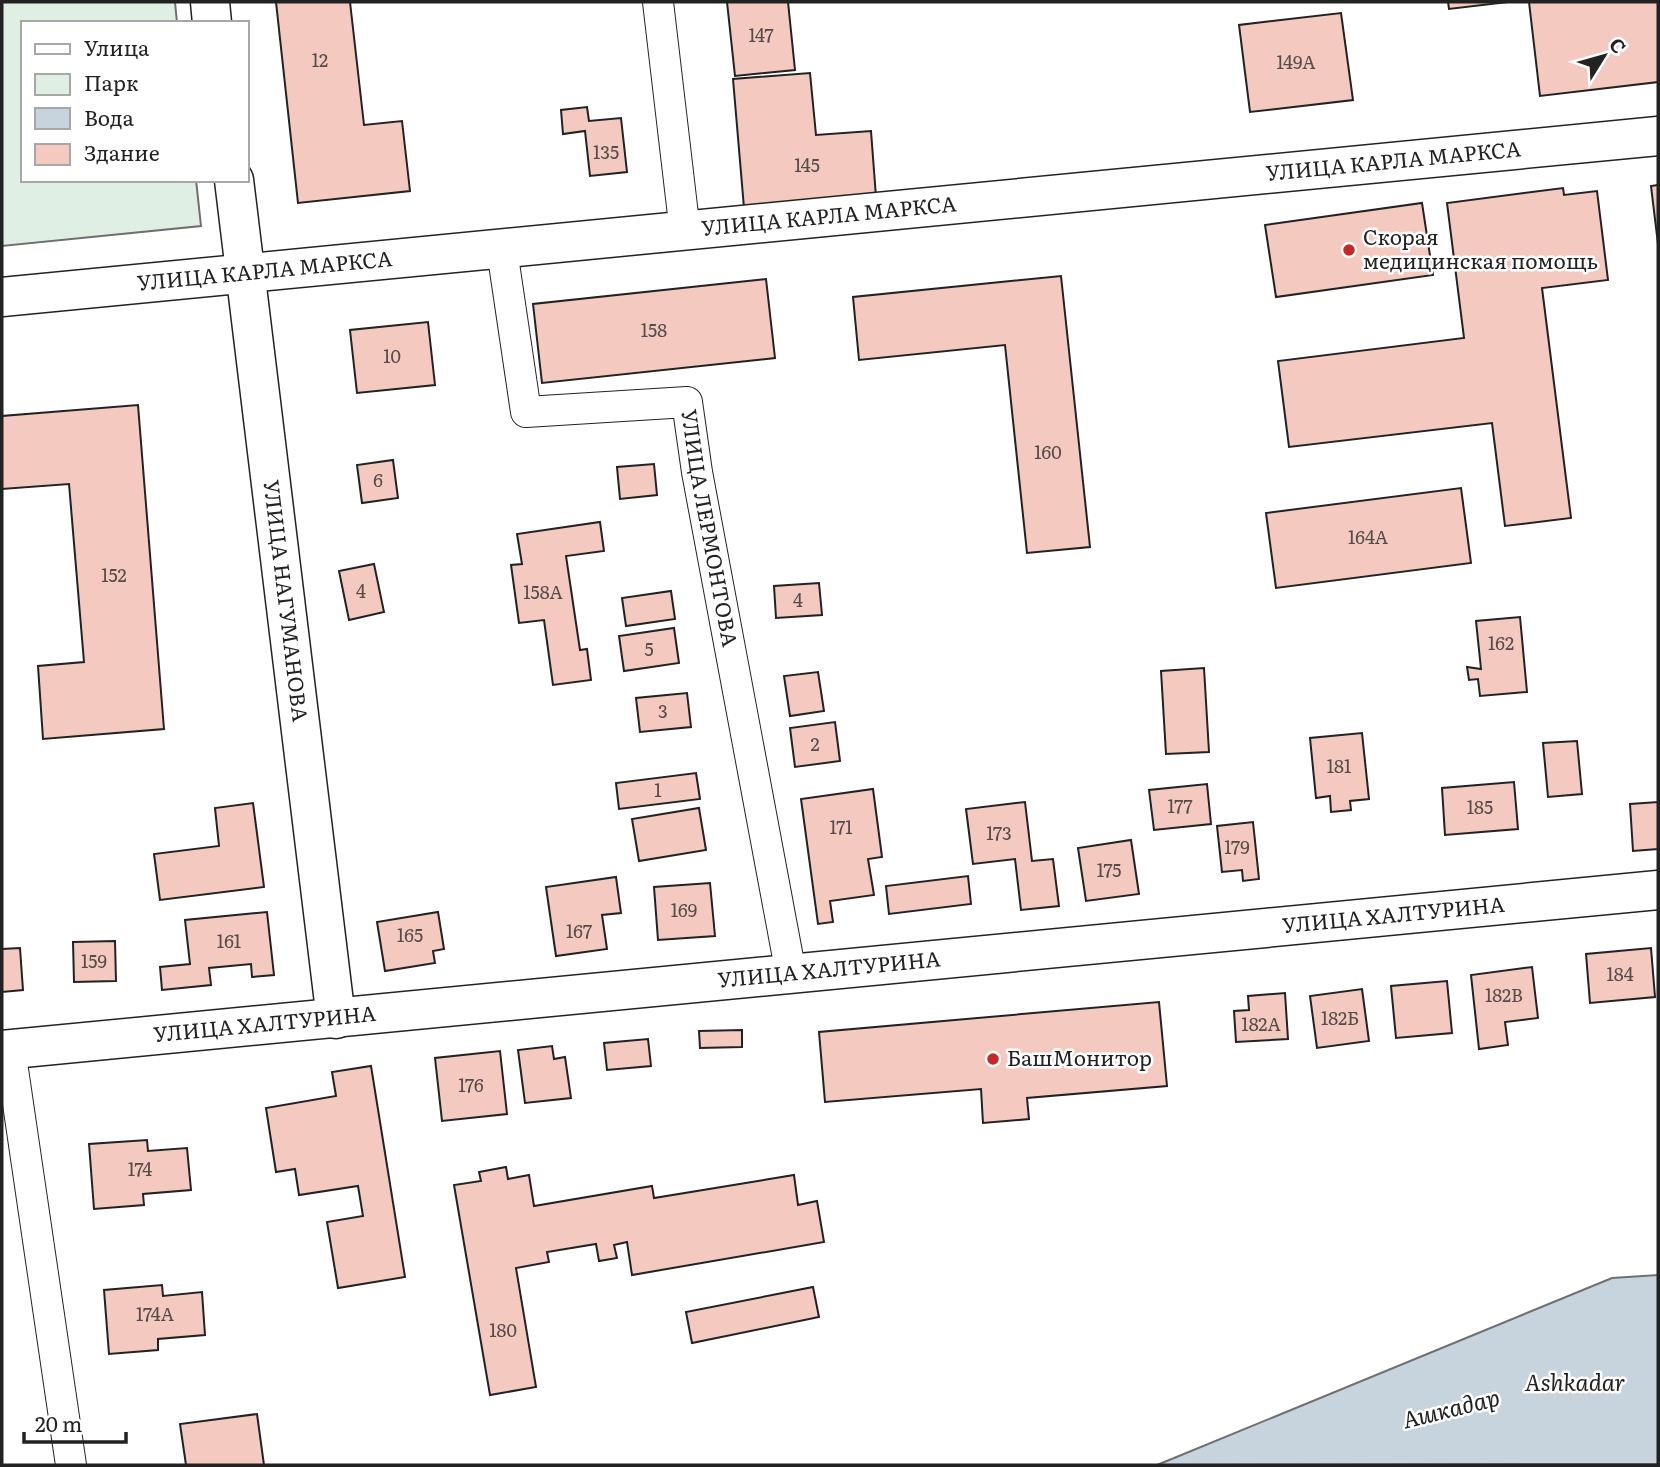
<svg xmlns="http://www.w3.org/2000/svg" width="1660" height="1467" viewBox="0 0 1660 1467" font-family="Literata,serif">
	<rect width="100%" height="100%" fill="#fff"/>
	<path fill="#e0efe3" stroke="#6f6f6f" stroke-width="2" d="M 2,2 L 175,2 L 177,23 L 23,23 L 23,180 L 196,180 L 201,226 L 2,246 Z"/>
	<path fill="#c7d3dd" stroke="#6f6f6f" stroke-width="2" d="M 1658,1275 L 1658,1464 L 1157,1465 L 1612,1278 Z"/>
	<g fill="#f3c9c0" stroke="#222" stroke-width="2">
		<path d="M 276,2 L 350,2 L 364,125 L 402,121 L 410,191 L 298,203 Z"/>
		<path d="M 727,2 L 788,2 L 795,70 L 735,76 Z"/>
		<path d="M 1448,2 L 1508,2 L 1449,9 Z"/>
		<path d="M 1529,2 L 1658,2 L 1658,82 L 1540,96 Z"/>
		<path d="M 1341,13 L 1353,100 L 1250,112 L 1239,25 Z"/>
		<path d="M 810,73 L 816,135 L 871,131 L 876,197 L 744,208 L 733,79 Z"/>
		<path d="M 587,107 L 589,121 L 621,118 L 627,172 L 590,176 L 585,131 L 563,134 L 561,110 Z"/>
		<path d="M 1658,185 L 1658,244 L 1651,186 Z"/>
		<path d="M 1563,188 L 1564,195 L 1597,191 L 1608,280 L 1542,288 L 1571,518 L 1505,526 L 1492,423 L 1289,447 L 1278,361 L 1464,338 L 1447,203 Z"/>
		<path d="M 1422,203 L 1433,275 L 1276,297 L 1265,225 Z"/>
		<path d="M 1061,276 L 1090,547 L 1027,553 L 1005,345 L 859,360 L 853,297 Z"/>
		<path d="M 766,279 L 775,358 L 542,383 L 533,304 Z"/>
		<path d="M 428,322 L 435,385 L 357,393 L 350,330 Z"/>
		<path d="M 138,405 L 164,729 L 43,739 L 38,666 L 84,662 L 69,484 L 2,489 L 2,416 Z"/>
		<path d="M 393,460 L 398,498 L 362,503 L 357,465 Z"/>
		<path d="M 654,464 L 657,495 L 620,499 L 617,467 Z"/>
		<path d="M 1461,488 L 1471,563 L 1276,588 L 1266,513 Z"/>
		<path d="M 600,522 L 604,551 L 566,556 L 580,650 L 587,649 L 591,680 L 553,685 L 544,620 L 519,623 L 511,565 L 522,564 L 517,534 Z"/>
		<path d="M 374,564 L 384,612 L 349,620 L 339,571 Z"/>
		<path d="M 819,583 L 822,615 L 776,618 L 774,586 Z"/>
		<path d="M 671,591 L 675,619 L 626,626 L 622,598 Z"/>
		<path d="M 1520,617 L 1527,692 L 1480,696 L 1478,679 L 1469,680 L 1467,667 L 1481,669 L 1476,621 Z"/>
		<path d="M 674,628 L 679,663 L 624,671 L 619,636 Z"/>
		<path d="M 1204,668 L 1209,752 L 1166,754 L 1161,671 Z"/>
		<path d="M 818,672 L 824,711 L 790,716 L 784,676 Z"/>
		<path d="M 687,693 L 691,727 L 640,732 L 636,698 Z"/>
		<path d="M 835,722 L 840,761 L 795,767 L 790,728 Z"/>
		<path d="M 1362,733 L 1369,799 L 1350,801 L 1351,810 L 1331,812 L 1330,796 L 1316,798 L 1310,738 Z"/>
		<path d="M 1577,741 L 1582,794 L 1548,797 L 1543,743 Z"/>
		<path d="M 696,773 L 700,799 L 619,809 L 616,783 Z"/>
		<path d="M 1514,782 L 1518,829 L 1445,835 L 1442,788 Z"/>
		<path d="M 1207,784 L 1211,824 L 1154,830 L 1149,790 Z"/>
		<path d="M 873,789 L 882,857 L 868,859 L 874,895 L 830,901 L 833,922 L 818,924 L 801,799 Z"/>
		<path d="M 1025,802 L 1032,861 L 1053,859 L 1059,906 L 1021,910 L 1015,859 L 973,864 L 966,809 Z"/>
		<path d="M 1658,802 L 1658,849 L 1633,851 L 1630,804 Z"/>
		<path d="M 253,803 L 264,887 L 160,900 L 154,854 L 219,846 L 215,808 Z"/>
		<path d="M 699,808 L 706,850 L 639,861 L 632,819 Z"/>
		<path d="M 1253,822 L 1259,879 L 1243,881 L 1242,870 L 1222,872 L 1217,826 Z"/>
		<path d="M 1131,840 L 1139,894 L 1086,901 L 1078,848 Z"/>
		<path d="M 968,876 L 971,904 L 889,914 L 886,886 Z"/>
		<path d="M 616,877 L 621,913 L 602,915 L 607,949 L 556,956 L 546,887 Z"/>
		<path d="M 710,883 L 715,936 L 658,940 L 654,887 Z"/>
		<path d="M 267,912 L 274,975 L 252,977 L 251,964 L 209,968 L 211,985 L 162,990 L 160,967 L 190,964 L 185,920 Z"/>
		<path d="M 438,912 L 444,949 L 433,951 L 435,963 L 385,971 L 377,922 Z"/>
		<path d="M 115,941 L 116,981 L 74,982 L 73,942 Z"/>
		<path d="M 20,948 L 23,990 L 2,992 L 2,949 Z"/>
		<path d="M 1651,948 L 1655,997 L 1590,1003 L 1586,954 Z"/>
		<path d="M 1532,967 L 1538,1018 L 1505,1022 L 1508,1045 L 1479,1049 L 1471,975 Z"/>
		<path d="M 1447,981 L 1452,1033 L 1396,1038 L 1391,986 Z"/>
		<path d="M 1362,989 L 1369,1041 L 1317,1048 L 1310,996 Z"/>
		<path d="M 1285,993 L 1288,1039 L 1236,1042 L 1234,1011 L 1249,1010 L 1248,996 Z"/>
		<path d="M 1159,1002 L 1167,1086 L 1027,1098 L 1029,1119 L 983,1123 L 981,1089 L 825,1102 L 819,1032 Z"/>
		<path d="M 742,1030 L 742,1047 L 700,1048 L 699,1031 Z"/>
		<path d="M 648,1039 L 651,1066 L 607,1070 L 604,1043 Z"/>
		<path d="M 552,1046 L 554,1059 L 565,1057 L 571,1098 L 525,1103 L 518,1050 Z"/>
		<path d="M 500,1051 L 507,1114 L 442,1121 L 435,1058 Z"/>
		<path d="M 371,1066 L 405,1277 L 338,1288 L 327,1222 L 363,1216 L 358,1186 L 299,1195 L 295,1169 L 276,1172 L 266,1108 L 336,1096 L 332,1072 Z"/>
		<path d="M 147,1140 L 148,1151 L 187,1148 L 191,1190 L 143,1194 L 144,1205 L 94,1209 L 89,1144 Z"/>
		<path d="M 506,1167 L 508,1179 L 529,1175 L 534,1206 L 652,1186 L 654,1198 L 794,1175 L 798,1205 L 817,1201 L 824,1242 L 632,1275 L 627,1242 L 614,1245 L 617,1258 L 599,1261 L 596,1244 L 547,1252 L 549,1262 L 516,1268 L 536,1387 L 490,1395 L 454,1185 L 481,1181 L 479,1172 Z"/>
		<path d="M 162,1285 L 163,1296 L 202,1292 L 205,1335 L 158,1339 L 158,1350 L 109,1354 L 104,1290 Z"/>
		<path d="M 813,1287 L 819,1317 L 692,1343 L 686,1312 Z"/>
		<path d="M 257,1414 L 264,1465 L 186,1465 L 180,1424 Z"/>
	</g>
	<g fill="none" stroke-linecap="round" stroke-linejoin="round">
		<defs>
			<g id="street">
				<path d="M 658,2 L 685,232"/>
				<path id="s1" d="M 502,250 L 526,412 L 687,402 L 697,472 L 791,974"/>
				<path d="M 10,1049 L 71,1465"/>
			</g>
			<g id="secondary">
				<path d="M 210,2 L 212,23"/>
				<path id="s2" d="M 234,180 L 336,1019"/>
				<path id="s3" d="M 2,297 L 1658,136"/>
			</g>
			<g id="primary">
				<path id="s4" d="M 2,1050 L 1658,890"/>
			</g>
		</defs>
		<use href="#street" stroke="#222" stroke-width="32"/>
		<use href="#secondary" stroke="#222" stroke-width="41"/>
		<use href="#primary" stroke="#222" stroke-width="41"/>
		<use href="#street" stroke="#fff" stroke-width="30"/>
		<use href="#secondary" stroke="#fff" stroke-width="38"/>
		<use href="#primary" stroke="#fff" stroke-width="38"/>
	</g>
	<g fill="#c62828" stroke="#fff" stroke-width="2.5">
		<circle cx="1349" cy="250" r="7"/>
		<circle cx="993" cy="1059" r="7"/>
	</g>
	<g text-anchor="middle" stroke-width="5" stroke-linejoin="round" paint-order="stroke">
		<g font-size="18" fill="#564c4a">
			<text x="761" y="42">147</text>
			<text x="320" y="67">12</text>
			<text x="1296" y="69">149А</text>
			<text x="606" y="159">135</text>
			<text x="807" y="172">145</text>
			<text x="654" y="337">158</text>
			<text x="392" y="363">10</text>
			<text x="1048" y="459">160</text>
			<text x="378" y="487">6</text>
			<text x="1368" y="544">164А</text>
			<text x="114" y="582">152</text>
			<text x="361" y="598">4</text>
			<text x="543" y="599">158А</text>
			<text x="798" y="607">4</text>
			<text x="1501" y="650">162</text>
			<text x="649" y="656">5</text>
			<text x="663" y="718">3</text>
			<text x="815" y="751">2</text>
			<text x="1339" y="773">181</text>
			<text x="658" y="797">1</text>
			<text x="1180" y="813">177</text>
			<text x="1480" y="814">185</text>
			<text x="841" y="834">171</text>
			<text x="999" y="840">173</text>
			<text x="1237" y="854">179</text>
			<text x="1109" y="877">175</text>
			<text x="684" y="917">169</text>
			<text x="579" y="938">167</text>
			<text x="410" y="942">165</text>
			<text x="229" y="948">161</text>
			<text x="94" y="968">159</text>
			<text x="1620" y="981">184</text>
			<text x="1504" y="1002">182В</text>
			<text x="1340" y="1025">182Б</text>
			<text x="1261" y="1031">182А</text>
			<text x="471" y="1092">176</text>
			<text x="140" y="1176">174</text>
			<text x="155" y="1321">174А</text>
			<text x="503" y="1337">180</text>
		</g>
		<g font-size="21" fill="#222" stroke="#fff">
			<text dy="7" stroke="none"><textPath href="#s3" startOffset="1398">УЛИЦА КАРЛА МАРКСА</textPath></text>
			<text dy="7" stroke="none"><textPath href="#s3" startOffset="831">УЛИЦА КАРЛА МАРКСА</textPath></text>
			<text dy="7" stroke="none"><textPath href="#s3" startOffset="264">УЛИЦА КАРЛА МАРКСА</textPath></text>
			<text dy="7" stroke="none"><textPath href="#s1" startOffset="453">УЛИЦА ЛЕРМОНТОВА</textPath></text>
			<text dy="7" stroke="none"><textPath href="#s2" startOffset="424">УЛИЦА НАГУМАНОВА</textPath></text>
			<text dy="7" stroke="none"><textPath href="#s4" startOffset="1398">УЛИЦА ХАЛТУРИНА</textPath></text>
			<text dy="7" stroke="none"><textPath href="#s4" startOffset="831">УЛИЦА ХАЛТУРИНА</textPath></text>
			<text dy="7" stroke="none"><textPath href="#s4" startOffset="264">УЛИЦА ХАЛТУРИНА</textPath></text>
		</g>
		<g font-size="21" fill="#222" stroke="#fff" text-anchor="start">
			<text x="1363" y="245">Скорая<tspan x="1363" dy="24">медицинская помощь</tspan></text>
			<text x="1007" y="1066">БашМонитор</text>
		</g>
		<g font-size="23" font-style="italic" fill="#222" stroke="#fff">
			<text x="1575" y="1391">Ashkadar</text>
			<text transform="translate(1451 1409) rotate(-14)" y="8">Ашкадар</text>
		</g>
	</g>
	<rect width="1660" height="1467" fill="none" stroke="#222222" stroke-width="7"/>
	<rect x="21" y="21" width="228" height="161" fill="#ffffff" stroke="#a7a7a7" stroke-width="2"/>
	<rect x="35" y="44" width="35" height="10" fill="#ffffff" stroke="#a7a7a7" stroke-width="2"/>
	<text x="84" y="56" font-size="21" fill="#222222">Улица</text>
	<rect x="35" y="74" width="35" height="21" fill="#e0efe3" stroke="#a7a7a7" stroke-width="2"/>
	<text x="84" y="91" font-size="21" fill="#222222">Парк</text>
	<rect x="35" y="108" width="35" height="21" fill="#c7d3dd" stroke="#a7a7a7" stroke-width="2"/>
	<text x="84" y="126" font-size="21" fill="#222222">Вода</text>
	<rect x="35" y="144" width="35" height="21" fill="#f3c9c0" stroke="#a7a7a7" stroke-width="2"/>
	<text x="84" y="161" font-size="21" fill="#222222">Здание</text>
	<g transform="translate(1604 56) rotate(53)" stroke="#ffffff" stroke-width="5" paint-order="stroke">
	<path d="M0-5L12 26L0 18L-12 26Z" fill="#222222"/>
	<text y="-10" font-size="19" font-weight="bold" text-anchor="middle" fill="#222222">С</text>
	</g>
	<path d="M24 1432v10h102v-10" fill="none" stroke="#222222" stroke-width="3.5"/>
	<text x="35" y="1432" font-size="21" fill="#222222" stroke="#ffffff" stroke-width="5" paint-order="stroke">20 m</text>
</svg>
